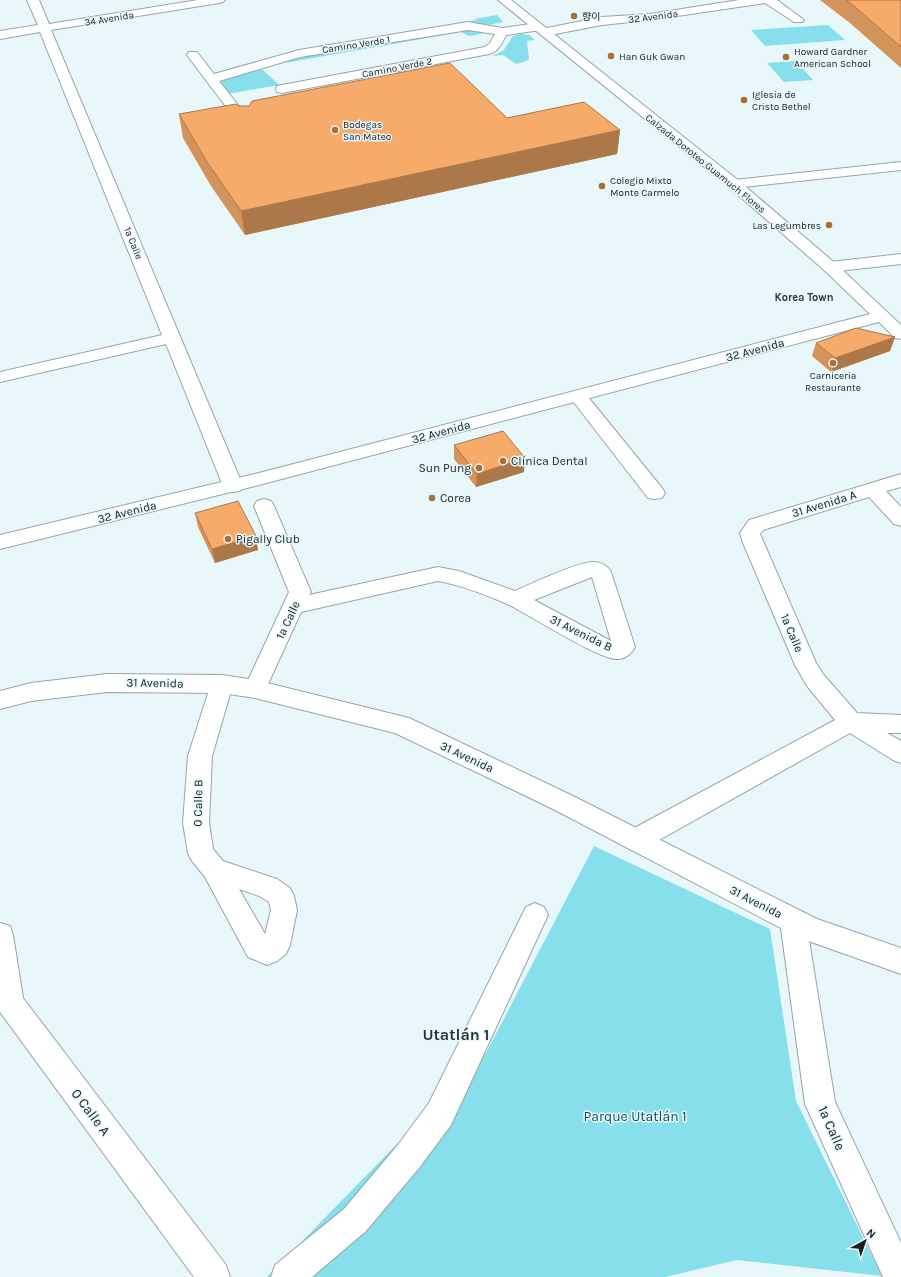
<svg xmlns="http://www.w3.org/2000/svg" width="901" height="1277" viewBox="0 0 901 1277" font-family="Karla,'Noto Sans KR',sans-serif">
	<rect width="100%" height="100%" fill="#e7f7fa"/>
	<g fill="#87dfec">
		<path d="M 497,15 L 503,22 L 479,27 L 470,21 L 476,20 L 475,19 Z"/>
		<path d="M 828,25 L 845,40 L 765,46 L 751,30 Z"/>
		<path d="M 461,29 L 483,31 L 481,34 L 469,36 L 461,32 L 279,64 L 297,58 Z"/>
		<path d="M 521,34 L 529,35 L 535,40 L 527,41 L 529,59 L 526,61 L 516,64 L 503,55 L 492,56 L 503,51 L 513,36 Z"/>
		<path d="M 796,61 L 813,80 L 784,82 L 767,63 Z"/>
		<path d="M 262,69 L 279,85 L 227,94 L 218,85 L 221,81 Z"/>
		<path d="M 594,846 L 770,929 L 796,1101 L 882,1276 L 737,1260 L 665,1277 L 267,1277 L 486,1053 Z"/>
	</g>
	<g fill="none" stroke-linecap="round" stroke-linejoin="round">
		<defs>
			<g id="street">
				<path d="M 27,0 L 39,0 L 49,24 L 198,0 L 225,0 L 223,2 L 219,3 L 51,30 L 243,486 L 240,491 L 233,492 L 226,491 L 223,486 L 166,344 L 0,382 L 0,372 L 162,335 L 40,32 L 0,39 L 0,31 L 38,25 Z"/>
				<path d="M 739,0 L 777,0 L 804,20 L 802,22 L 794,22 L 765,3 L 650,20 L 602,25 L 545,36 L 541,35 L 539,32 L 541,30 L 506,35 C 502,43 499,51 489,54 L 282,93 L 277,92 L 276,89 L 277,86 L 282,85 L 485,47 L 490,43 L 495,34 L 468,30 L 300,57 L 219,81 L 254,125 L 252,128 L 242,128 L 187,55 L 189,52 L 197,52 L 214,74 L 299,50 L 468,22 L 502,28 L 538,23 L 542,25 L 544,27 L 542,29 L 602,17 L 650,14 Z"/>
				<path d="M 901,162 L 901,170 L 734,188 L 729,187 L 727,184 L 729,181 L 734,180 Z"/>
				<path d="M 901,254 L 901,264 L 830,272 L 824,270 L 822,267 L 824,264 L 830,262 Z"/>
				<path d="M 578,391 L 584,392 L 662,488 L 665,493 L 662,498 L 655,499 L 648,498 L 569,396 L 572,392 Z"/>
				<path d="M 901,474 L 901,487 L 886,491 L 901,507 L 901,526 L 894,524 L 869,497 L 763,530 L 760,534 L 816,663 L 823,674 L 857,713 L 901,715 L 901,733 L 887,733 L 901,741 L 901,763 L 893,760 L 850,733 L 645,848 L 636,851 L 627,848 L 623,840 L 627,832 L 835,720 L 807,686 L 795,665 L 743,543 L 740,533 L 749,520 Z"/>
				<path d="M 264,499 L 271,501 L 274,506 L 311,592 L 309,595 L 438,567 L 459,571 L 515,591 C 531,584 579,561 594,562 C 601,562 608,566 611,572 L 635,647 C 632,653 626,658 619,659 C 600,661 529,614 507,604 C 487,595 460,585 438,581 L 301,612 L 263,695 L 255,698 L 247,695 L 244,689 L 289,592 L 254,506 L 257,501 ZM 592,577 L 611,641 L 534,600 Z"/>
				<path d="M 222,675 L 230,678 L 233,684 L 212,756 L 209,823 L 213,849 L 223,861 L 277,879 L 290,888 L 294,896 L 297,910 L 290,945 L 286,954 L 277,961 L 267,965 L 248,957 L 205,877 L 192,861 L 188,853 L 183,823 L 188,756 L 211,684 L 214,678 ZM 239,889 L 259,896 L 269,902 L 271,910 L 265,934 Z"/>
				<path d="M 535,903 L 544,907 L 548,915 L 451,1125 L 419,1168 L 366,1231 L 312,1277 L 271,1277 L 275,1265 L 344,1209 L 397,1146 L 429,1103 L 526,907 Z"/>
				<path d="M 793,909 L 802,912 L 806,921 L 835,1102 L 901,1243 L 901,1277 L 883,1277 L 805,1104 L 780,921 L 784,912 Z"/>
				<path d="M 0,923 L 10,926 L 13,935 L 23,998 L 226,1265 L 230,1277 L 194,1277 L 0,1012 Z"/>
			</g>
			<g id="secondary">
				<path d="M 498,0 L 511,0 L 739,181 L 836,264 L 901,325 L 901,339 L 895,338 L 879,322 L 255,486 L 0,549 L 0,535 L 255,474 L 870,314 L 824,270 L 729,187 Z"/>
				<path d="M 107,674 L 222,675 L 255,680 L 409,718 L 571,795 L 817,919 L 901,948 L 901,974 L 800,938 L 553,809 L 395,733 L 255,698 L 222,693 L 107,692 L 31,701 L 0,709 L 0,691 L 31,683 Z"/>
			</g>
		</defs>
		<use href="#street" stroke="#96a5a8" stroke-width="2"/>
		<use href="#secondary" stroke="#96a5a8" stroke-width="2"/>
		<use href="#street" fill="#fff" fill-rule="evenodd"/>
		<use href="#secondary" fill="#fff" fill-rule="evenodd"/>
	</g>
	<g fill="#d4935b">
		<path d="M 820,0 L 901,0 L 901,68 L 850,23 Z"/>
		<path d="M 239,106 L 507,118 L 620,130 L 617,154 L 245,235 L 211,186 L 183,138 L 179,114 Z"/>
		<path d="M 895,337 L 890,351 L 831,372 L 812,356 L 816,343 Z"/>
		<path d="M 454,445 L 524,472 L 476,487 L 454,459 Z"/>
		<path d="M 195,513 L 258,550 L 215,563 L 198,527 Z"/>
	</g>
	<g fill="#ac784a">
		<path d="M 620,130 L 617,154 L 245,235 L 241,211 Z"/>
		<path d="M 895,337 L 890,351 L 831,372 L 835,358 Z"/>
		<path d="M 525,458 L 524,472 L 476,487 L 477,474 Z"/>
		<path d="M 256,536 L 258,550 L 215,563 L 212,549 Z"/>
	</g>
	<g fill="#f6ab6a" stroke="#ac784a">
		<path d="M 846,0 L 901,0 L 901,47 L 854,6 Z"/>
		<path d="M 450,63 L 507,118 L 584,102 L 620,130 L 241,211 L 207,162 L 179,114 L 236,104 L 239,106 L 249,106 L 252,101 Z"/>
		<path d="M 856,328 L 895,337 L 835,358 L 816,343 Z"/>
		<path d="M 503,431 L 525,458 L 477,474 L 454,445 Z"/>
		<path d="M 238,501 L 256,536 L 212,549 L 195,513 Z"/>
	</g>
	<g fill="#ac6d34" stroke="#e7f7fa" stroke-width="1.5">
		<circle cx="574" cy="16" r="4"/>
		<circle cx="611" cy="56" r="4"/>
		<circle cx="786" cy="57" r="4"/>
		<circle cx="744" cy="100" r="4"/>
		<circle cx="335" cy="130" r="4"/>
		<circle cx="602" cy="186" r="4"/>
		<circle cx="829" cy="225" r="4"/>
		<circle cx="833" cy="363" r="4"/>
		<circle cx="503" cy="461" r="4"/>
		<circle cx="479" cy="468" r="4"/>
		<circle cx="432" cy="498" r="4"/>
		<circle cx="228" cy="539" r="4"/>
	</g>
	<g text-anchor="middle" stroke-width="3" stroke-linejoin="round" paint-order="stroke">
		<g font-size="10" fill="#191f20" stroke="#e7f7fa" text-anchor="start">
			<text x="582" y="20">향이</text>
			<text x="794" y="55">Howard Gardner<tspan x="794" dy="12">American School</tspan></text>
			<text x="619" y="60">Han Guk Gwan</text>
			<text x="752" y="98">Iglesia de<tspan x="752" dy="12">Cristo Bethel</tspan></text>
			<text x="343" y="128">Bodegas<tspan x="343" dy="12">San Mateo</tspan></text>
			<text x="610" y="184">Colegio Mixto<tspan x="610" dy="12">Monte Carmelo</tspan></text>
			<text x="821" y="229" text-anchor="end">Las Legumbres</text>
			<text x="833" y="379" text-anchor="middle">Carniceria<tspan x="833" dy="12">Restaurante</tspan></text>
		</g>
		<g font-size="10" fill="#191f20" stroke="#e7f7fa">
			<text transform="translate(653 16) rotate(-7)" y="4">32 Avenida</text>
			<text transform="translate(109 18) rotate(-9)" y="4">34 Avenida</text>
			<text transform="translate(356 44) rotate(-9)" y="4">Camino Verde 1</text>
			<text transform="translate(397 67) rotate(-11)" y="4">Camino Verde 2</text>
			<text transform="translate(706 163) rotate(39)" y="4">Calzada Doroteo Guamuch Flores</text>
			<text transform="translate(134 243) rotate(68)" y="4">1a Calle</text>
		</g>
		<g font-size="11" font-weight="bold" fill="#2a3739" stroke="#e7f7fa">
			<text x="804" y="301">Korea Town</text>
		</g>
		<g font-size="12" fill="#191f20" stroke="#e7f7fa">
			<text transform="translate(755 350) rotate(-15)" y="4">32 Avenida</text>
			<text transform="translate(441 432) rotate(-15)" y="4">32 Avenida</text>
			<text transform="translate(824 504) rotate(-17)" y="4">31 Avenida A</text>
			<text transform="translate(127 512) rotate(-14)" y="4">32 Avenida</text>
			<text transform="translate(288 620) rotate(-65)" y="4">1a Calle</text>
			<text transform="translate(581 633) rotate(26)" y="4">31 Avenida B</text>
			<text transform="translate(792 633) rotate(67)" y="4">1a Calle</text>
			<text transform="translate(155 683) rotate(1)" y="4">31 Avenida</text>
			<text transform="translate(467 757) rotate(25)" y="4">31 Avenida</text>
			<text transform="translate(198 803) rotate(-89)" y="4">0 Calle B</text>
			<text transform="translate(756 902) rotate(27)" y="4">31 Avenida</text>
		</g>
		<g font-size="12" fill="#191f20" stroke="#e7f7fa" text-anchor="start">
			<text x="511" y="465">Clínica Dental</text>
			<text x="471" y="472" text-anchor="end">Sun Pung</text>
			<text x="440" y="502">Corea</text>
			<text x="236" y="543">Pigally Club</text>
		</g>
		<g font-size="14" fill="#191f20" stroke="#e7f7fa">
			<text transform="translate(91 1112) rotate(53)" y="5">0 Calle A</text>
			<text transform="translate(832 1128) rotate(66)" y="5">1a Calle</text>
		</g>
		<g font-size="14" fill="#114e56" stroke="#e7f7fa">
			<text x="635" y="1121">Parque Utatlán 1</text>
		</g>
		<g font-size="16" font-weight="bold" fill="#2a3739" stroke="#e7f7fa">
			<text x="456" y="1040">Utatlán 1</text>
		</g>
	</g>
	<g transform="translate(865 1241) rotate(40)" stroke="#e7f7fa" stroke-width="3" paint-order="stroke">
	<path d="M0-3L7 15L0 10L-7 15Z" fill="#191f20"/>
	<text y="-6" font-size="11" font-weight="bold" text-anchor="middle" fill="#191f20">N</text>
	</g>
</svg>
